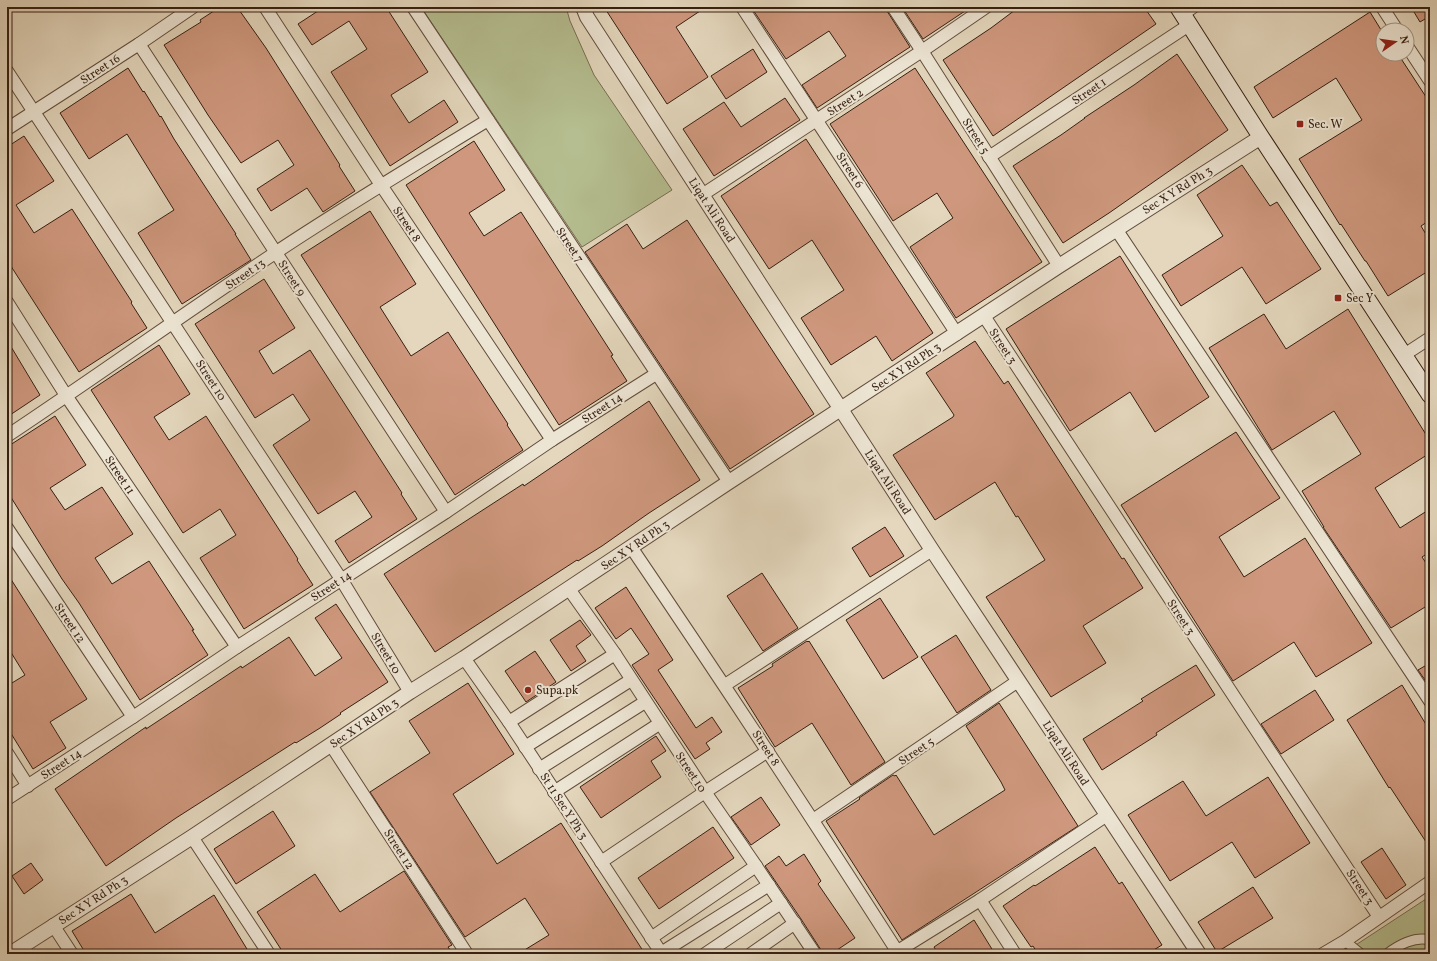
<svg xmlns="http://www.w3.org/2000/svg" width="1437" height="961" viewBox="0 0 1437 961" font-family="Vollkorn,serif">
	<rect width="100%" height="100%" fill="#e4d7bd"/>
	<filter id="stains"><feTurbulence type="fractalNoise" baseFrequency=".005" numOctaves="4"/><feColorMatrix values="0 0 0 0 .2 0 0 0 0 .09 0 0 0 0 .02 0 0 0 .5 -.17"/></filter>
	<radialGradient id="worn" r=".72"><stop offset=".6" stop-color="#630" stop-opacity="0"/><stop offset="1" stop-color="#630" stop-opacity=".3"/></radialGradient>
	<g fill="#b5be90" stroke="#766e50">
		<path d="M 421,7 L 566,7 L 570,21 L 594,75 L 672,190 L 582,247 Z"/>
		<path d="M 1426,899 L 1430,905 L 1430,954 L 1342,954 Z"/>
	</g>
	<g fill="#cf987e" stroke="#361f11">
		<path d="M 220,7 L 237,7 L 266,48 L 340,165 L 339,166 L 355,191 L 323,212 L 307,188 L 271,211 L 257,189 L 294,165 L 278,140 L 241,163 L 208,115 L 164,45 L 201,22 L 200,20 Z"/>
		<path d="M 324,7 L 386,7 L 428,72 L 391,95 L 392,97 L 409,123 L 444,100 L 458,122 L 390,166 L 331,72 L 367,49 L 349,21 L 312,45 L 298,24 Z"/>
		<path d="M 604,7 L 706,7 L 676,27 L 708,77 L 667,104 Z"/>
		<path d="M 751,7 L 886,7 L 887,11 L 910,47 L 817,108 L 802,85 L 846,56 L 829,31 L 786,59 Z"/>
		<path d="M 902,7 L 971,7 L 923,39 Z"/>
		<path d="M 1019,7 L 1144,7 L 1156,24 L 993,136 L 943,60 L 991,28 Z"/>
		<path d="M 1411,7 L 1430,7 L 1430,16 L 1420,22 Z"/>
		<path d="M 1370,12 L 1383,33 L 1383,54 L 1398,54 L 1430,103 L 1430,220 L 1421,226 L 1430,241 L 1430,270 L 1388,296 L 1366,261 L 1365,261 L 1341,224 L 1340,225 L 1299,159 L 1362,120 L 1336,78 L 1273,118 L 1254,87 Z"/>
		<path d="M 753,49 L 767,72 L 726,99 L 711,76 Z"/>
		<path d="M 1177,54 L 1228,130 L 1109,213 L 1063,243 L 1013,166 L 1061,135 L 1085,118 L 1084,118 L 1134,85 Z"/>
		<path d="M 128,68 L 143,92 L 144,91 L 160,117 L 161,116 L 174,139 L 236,234 L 235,234 L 251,260 L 182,304 L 138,233 L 174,210 L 127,134 L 89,159 L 60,113 Z"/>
		<path d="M 915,68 L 1042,262 L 956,318 L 910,247 L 953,218 L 937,193 L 893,221 L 830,124 Z"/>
		<path d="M 785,98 L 800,120 L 714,176 L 683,129 L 724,102 L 741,127 Z"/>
		<path d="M 24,136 L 54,181 L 16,205 L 34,233 L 72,209 L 132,302 L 131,303 L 147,328 L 79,372 L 7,260 L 7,147 Z"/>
		<path d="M 806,139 L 933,333 L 892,361 L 876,336 L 831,365 L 801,318 L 844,290 L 812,240 L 769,269 L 721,196 Z"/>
		<path d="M 474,141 L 505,190 L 469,213 L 484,236 L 521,212 L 613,355 L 611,356 L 627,381 L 559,425 L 406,185 Z"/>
		<path d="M 1242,165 L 1270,206 L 1277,202 L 1321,269 L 1266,304 L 1242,267 L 1181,306 L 1162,275 L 1223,236 L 1197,195 Z"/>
		<path d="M 370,211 L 416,284 L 380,307 L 411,356 L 448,332 L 508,424 L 507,425 L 523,450 L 455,495 L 301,255 Z"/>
		<path d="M 687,220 L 814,414 L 730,469 L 585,252 L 627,224 L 643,249 Z"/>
		<path d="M 1120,256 L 1209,397 L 1155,432 L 1130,392 L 1070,431 L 1006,329 Z"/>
		<path d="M 264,279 L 295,328 L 259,351 L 273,374 L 310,350 L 402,493 L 401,494 L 417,519 L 349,563 L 335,541 L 372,517 L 355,491 L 318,514 L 273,445 L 310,420 L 293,394 L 255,418 L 195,324 Z"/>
		<path d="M 1348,309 L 1430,441 L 1430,453 L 1375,488 L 1400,528 L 1430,509 L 1430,552 L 1422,557 L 1430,569 L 1430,604 L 1391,628 L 1323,527 L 1324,527 L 1302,491 L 1361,454 L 1334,411 L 1272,450 L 1209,348 L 1264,314 L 1286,349 Z"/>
		<path d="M 7,340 L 40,395 L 7,417 Z"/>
		<path d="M 975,341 L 1004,384 L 1008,381 L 1122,559 L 1124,558 L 1143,588 L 1083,626 L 1106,663 L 1051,697 L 986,597 L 1045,560 L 1018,516 L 1016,517 L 995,482 L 935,520 L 893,455 L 953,417 L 954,415 L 926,373 Z"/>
		<path d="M 159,345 L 190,394 L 154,417 L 169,440 L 206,416 L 298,559 L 297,560 L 313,585 L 244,629 L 200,558 L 236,535 L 220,509 L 183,533 L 91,390 Z"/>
		<path d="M 649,401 L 700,480 L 649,513 L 602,546 L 578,561 L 577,560 L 435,652 L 384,574 L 523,484 L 524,486 Z"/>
		<path d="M 55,416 L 86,465 L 50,488 L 65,510 L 102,487 L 133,534 L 95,558 L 112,584 L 149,561 L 194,630 L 192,630 L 208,655 L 140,700 L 79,603 L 62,579 L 7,491 L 7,447 Z"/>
		<path d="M 1236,432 L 1280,498 L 1219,537 L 1244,577 L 1305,538 L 1372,643 L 1316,677 L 1294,642 L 1233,681 L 1121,505 Z"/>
		<path d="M 885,527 L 904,556 L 870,577 L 852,548 Z"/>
		<path d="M 7,573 L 87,699 L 50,722 L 66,748 L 33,769 L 7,727 L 7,686 L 25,675 L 7,646 Z"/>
		<path d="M 762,573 L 798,628 L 763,651 L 727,596 Z"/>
		<path d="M 626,587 L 673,660 L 658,670 L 679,702 L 696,728 L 712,717 L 722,732 L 706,743 L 710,749 L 695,759 L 632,665 L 649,654 L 631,628 L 616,639 L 595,608 Z"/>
		<path d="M 880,598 L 918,657 L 883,679 L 846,620 Z"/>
		<path d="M 336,604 L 388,682 L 340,713 L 341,714 L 320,728 L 296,743 L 295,742 L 176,818 L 106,866 L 55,789 L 146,727 L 146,729 L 241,666 L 242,668 L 289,637 L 315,676 L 342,658 L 315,618 Z"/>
		<path d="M 580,620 L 591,635 L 576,646 L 586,661 L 571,671 L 550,640 Z"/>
		<path d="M 956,635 L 991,690 L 957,713 L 921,657 Z"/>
		<path d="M 807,641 L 808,642 L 809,641 L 885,762 L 851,785 L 812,723 L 775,747 L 738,688 L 773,666 L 772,664 Z"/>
		<path d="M 535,651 L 556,682 L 526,702 L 505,671 Z"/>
		<path d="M 1430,663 L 1430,687 L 1418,670 Z"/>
		<path d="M 1196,665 L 1215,695 L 1156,733 L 1157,735 L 1102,770 L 1083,739 L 1143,701 L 1141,699 Z"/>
		<path d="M 468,683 L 514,754 L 453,794 L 497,864 L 561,823 L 645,954 L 518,954 L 549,935 L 525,898 L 465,937 L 370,792 L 430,753 L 409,721 Z"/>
		<path d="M 1402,685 L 1430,731 L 1430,848 L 1390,787 L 1389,788 L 1347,720 Z"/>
		<path d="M 1315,690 L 1334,720 L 1281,754 L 1261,724 Z"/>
		<path d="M 999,703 L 1078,826 L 902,940 L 826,821 L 860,799 L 859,798 L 893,775 L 895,776 L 896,775 L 934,835 L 1005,790 L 1001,782 L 966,726 Z"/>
		<path d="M 656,736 L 666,751 L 651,761 L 661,777 L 601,818 L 580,787 Z"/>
		<path d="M 1268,777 L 1310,843 L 1255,878 L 1232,842 L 1170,881 L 1128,815 L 1183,781 L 1206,816 Z"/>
		<path d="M 761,797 L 780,825 L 751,845 L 731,817 Z"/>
		<path d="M 273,811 L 295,846 L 236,884 L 214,849 Z"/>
		<path d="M 713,827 L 734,858 L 659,909 L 638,878 Z"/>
		<path d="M 1095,847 L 1119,884 L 1122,882 L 1162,945 L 1147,954 L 1038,954 L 1033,946 L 1031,947 L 1003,906 L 1034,885 L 1035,886 Z"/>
		<path d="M 1382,848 L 1406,885 L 1386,899 L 1361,862 Z"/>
		<path d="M 804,854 L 821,881 L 818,884 L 855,938 L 831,954 L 822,954 L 821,950 L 801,919 L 765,866 L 779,856 L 786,866 Z"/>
		<path d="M 31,863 L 43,880 L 24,894 L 12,876 Z"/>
		<path d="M 404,871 L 452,945 L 448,947 L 453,954 L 284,954 L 257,912 L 315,874 L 340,912 Z"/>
		<path d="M 1253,887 L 1273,918 L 1217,952 L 1198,922 Z"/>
		<path d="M 131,894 L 155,933 L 214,895 L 250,954 L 86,954 L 72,931 Z"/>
		<path d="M 974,920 L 995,954 L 938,954 L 934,947 Z"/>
	</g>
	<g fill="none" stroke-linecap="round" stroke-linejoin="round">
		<defs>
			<path id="service" d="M 1425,886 L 1430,894"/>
			<g id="pedestrian">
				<path d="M 1345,941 L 1361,954"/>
				<path d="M 1387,954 C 1398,945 1415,936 1430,940"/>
			</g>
			<g id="minor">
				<path d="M 265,7 L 381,185 L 552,440"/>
				<path d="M 413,7 L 729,482"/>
				<path d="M 742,7 L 957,334"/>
				<path d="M 893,7 L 922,51 L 1059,266"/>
				<path d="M 1382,7 L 1397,30"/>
				<path d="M 1183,14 L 1193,7"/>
				<path d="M 139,44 L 446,512"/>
				<path d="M 1407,46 L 1430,81"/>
				<path d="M 7,71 L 341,579 L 410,692"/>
				<path d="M 7,129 L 139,44 L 193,7"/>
				<path d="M 989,157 L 1189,25"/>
				<path d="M 702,195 L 922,51 L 986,7"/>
				<path d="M 1116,229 L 1430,701"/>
				<path d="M 7,302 L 67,397 L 237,647"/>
				<path d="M 984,316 L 1379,917"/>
				<path d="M 1404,355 L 1430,338"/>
				<path d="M 7,436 C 97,376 185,313 275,253 C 344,207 416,164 488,120"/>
				<path d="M 7,528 L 133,717"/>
				<path d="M 631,547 C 722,681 810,815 897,951"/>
				<path d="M 569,589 L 615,654 L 705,792 L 756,866 L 815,954"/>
				<path d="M 464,658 L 509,722 L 662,954"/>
				<path d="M 725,685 L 932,550"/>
				<path d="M 509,722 L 615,654"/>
				<path d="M 331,745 L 467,954"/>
				<path d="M 525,747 L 631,680"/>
				<path d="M 7,753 L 28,786"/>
				<path d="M 539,769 L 645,702"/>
				<path d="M 554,792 L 659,724"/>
				<path d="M 7,799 L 133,717 L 237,647 L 446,512 L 552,440 L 656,374"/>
				<path d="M 813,820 L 1018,681"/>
				<path d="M 192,837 L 269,954"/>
				<path d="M 601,862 L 705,792 L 768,751"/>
				<path d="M 980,900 L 1015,954"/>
				<path d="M 53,925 L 72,954"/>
				<path d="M 651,938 L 756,866"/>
				<path d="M 661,953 L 769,885"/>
				<path d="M 705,954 L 781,903"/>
				<path d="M 751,954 L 795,923"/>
				<path d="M 893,954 L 980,900 L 1107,815"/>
				<path d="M 1323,954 L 1345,941 L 1430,882"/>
			</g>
			<g id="tertiary">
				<path d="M 583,7 L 587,17 L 932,550 L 1199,954"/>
				<path d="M 10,954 L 192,837 L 410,692 L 464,658 L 729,482 L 1059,266 L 1261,137"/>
			</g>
			<path id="secondary" d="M 1178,7 L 1261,137 L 1430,395"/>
		</defs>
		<use href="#service" stroke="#624d3c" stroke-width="8"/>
		<use href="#pedestrian" stroke="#624d3c" stroke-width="11"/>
		<use href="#minor" stroke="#624d3c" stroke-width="14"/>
		<use href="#tertiary" stroke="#624d3c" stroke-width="16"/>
		<use href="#secondary" stroke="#361f11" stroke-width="18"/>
		<use href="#service" stroke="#ede5d4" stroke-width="6"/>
		<use href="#pedestrian" stroke="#ede5d4" stroke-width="9"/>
		<use href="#minor" stroke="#ede5d4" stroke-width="12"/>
		<use href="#tertiary" stroke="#ede5d4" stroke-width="14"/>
		<use href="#secondary" stroke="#ede5d4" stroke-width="16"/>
	</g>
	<g fill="#8f2418" stroke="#ede5d4" stroke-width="1.5">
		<rect x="1296" y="120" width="8" height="8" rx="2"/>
		<rect x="1334" y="294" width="8" height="8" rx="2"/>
		<circle cx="528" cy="690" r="4"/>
	</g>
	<g text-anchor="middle" stroke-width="4" stroke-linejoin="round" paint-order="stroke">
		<g font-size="12" fill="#361f11" stroke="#ede5d4">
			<text transform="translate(100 69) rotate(-33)" y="4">Street 16</text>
			<text transform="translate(1089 91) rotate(-34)" y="4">Street 1</text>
			<text transform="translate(845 102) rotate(-33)" y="4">Street 2</text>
			<text transform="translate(976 136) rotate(58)" y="4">Street 5</text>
			<text transform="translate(850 170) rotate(57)" y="4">Street 6</text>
			<text transform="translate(1177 190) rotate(-32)" y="4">Sec X Y Rd Ph 3</text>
			<text transform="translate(712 210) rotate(57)" y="4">Liqat Ali Road</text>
			<text transform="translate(407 224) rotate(56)" y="4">Street 8</text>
			<text transform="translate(570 245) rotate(56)" y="4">Street 7</text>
			<text transform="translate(245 274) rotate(-34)" y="4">Street 13</text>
			<text transform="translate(292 278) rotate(57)" y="4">Street 9</text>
			<text transform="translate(1003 346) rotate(57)" y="4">Street 3</text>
			<text transform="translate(906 367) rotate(-33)" y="4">Sec X Y Rd Ph 3</text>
			<text transform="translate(211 380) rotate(57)" y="4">Street 10</text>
			<text transform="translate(602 408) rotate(-33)" y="4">Street 14</text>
			<text transform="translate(120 475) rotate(56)" y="4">Street 11</text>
			<text transform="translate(888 482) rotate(57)" y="4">Liqat Ali Road</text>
			<text transform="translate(635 545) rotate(-34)" y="4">Sec X Y Rd Ph 3</text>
			<text transform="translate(331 586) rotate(-33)" y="4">Street 14</text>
			<text transform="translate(1181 617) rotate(57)" y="4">Street 3</text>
			<text transform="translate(70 623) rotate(56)" y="4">Street 12</text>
			<text transform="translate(386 653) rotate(59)" y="4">Street 10</text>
			<text transform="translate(364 723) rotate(-34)" y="4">Sec X Y Rd Ph 3</text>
			<text transform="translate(766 748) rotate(57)" y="4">Street 8</text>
			<text transform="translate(916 751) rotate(-34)" y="4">Street 5</text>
			<text transform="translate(1066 753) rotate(57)" y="4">Liqat Ali Road</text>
			<text transform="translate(61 764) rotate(-33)" y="4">Street 14</text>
			<text transform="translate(691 772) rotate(56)" y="4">Street 10</text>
			<text transform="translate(564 806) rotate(57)" y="4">St 11 Sec Y Ph 3</text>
			<text transform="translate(399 849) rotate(57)" y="4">Street 12</text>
			<text transform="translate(1360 887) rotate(57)" y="4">Street 3</text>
			<text transform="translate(93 900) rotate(-33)" y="4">Sec X Y Rd Ph 3</text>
		</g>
		<g font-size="12" fill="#361f11" stroke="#ede5d4" text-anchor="start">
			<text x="1308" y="128">Sec. W</text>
			<text x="1346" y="302">Sec Y</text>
			<text x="536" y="694">Supa.pk</text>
		</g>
	</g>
	<rect width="1437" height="961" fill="none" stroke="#e4d7bd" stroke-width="24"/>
	<rect x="8" y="8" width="1421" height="945" fill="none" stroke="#361f11" stroke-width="2"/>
	<rect x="12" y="12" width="1413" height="937" fill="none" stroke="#361f11"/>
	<g transform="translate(1395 42) rotate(77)"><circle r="19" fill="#ede5d4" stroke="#a49686"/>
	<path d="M0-3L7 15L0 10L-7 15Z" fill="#8f2418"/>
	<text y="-6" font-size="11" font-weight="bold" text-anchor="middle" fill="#361f11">N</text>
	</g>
	<rect width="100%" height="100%" filter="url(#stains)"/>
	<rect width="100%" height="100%" fill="url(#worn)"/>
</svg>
